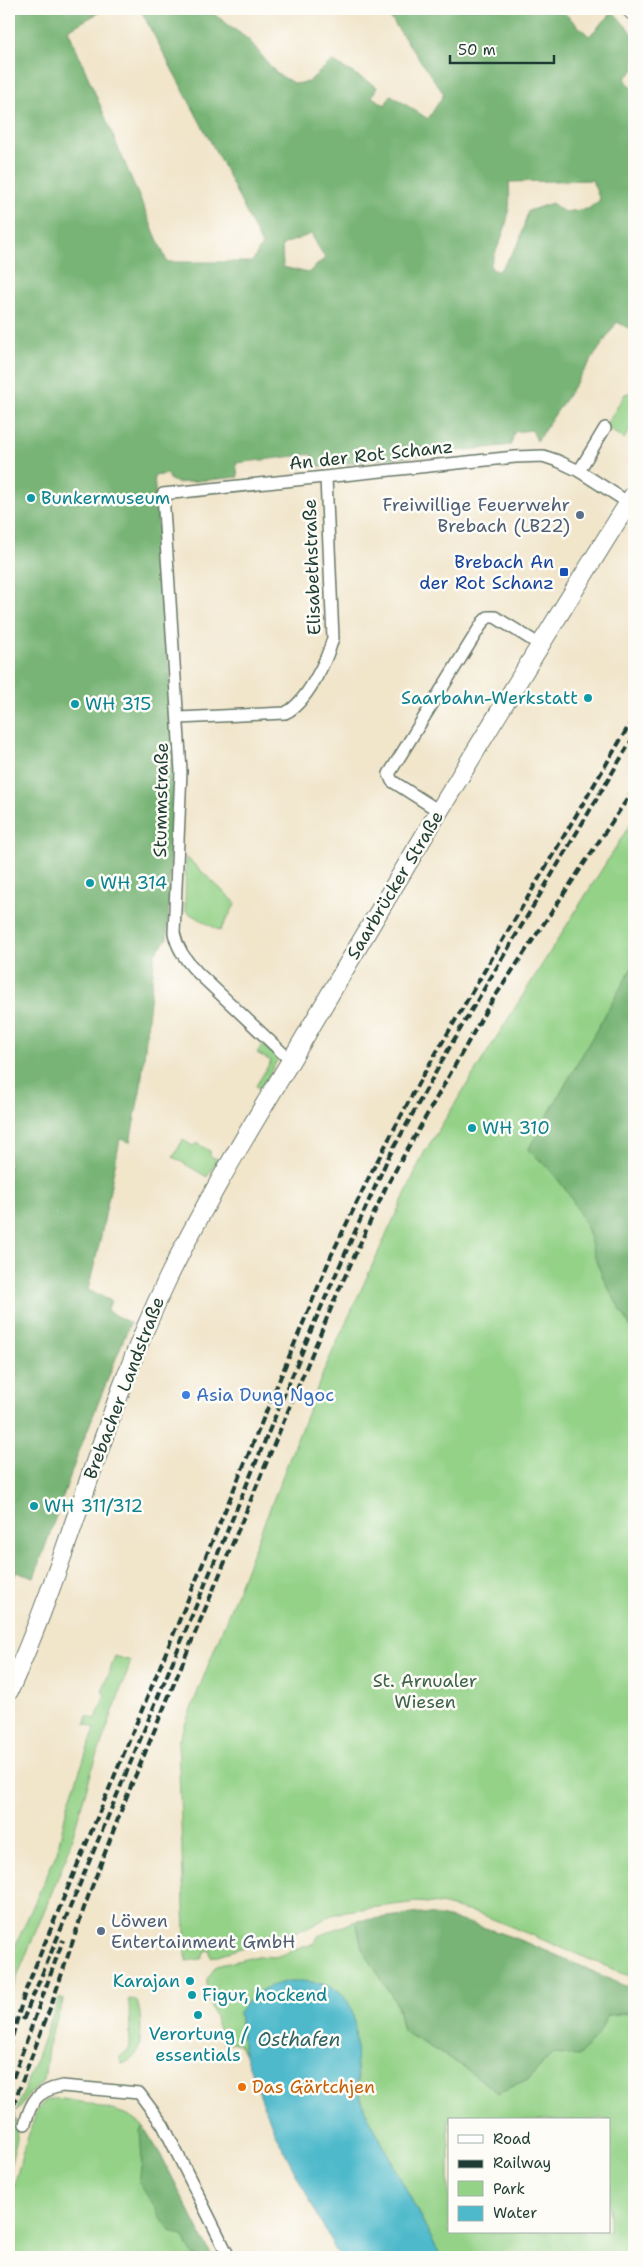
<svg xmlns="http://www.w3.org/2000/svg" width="643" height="2266" viewBox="0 0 643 2266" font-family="'Shantell Sans',sans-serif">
	<rect width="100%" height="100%" fill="#fdfcf7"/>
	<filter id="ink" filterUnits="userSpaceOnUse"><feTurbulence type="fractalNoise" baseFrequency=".02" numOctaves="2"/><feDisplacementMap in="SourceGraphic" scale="10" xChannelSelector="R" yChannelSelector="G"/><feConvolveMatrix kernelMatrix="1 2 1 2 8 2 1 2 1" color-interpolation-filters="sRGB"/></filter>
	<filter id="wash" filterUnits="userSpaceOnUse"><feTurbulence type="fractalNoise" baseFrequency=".0096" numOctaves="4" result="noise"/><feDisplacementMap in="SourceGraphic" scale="20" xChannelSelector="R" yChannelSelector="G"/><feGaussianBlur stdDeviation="1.12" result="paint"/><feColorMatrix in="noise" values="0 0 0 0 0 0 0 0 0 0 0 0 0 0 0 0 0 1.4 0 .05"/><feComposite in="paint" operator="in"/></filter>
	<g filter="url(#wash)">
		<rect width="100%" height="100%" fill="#f1e5ca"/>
		<g fill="#94d288" stroke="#5a885e" fill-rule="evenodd">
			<path d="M 629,393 L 634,396 L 634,423 L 624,439 L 607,428 L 606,425 L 625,394 Z"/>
			<path d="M 634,818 L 634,1978 L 483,1915 L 440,1904 L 417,1902 L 346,1911 L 329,1916 L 311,1927 L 211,1957 L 210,1950 L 205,1951 L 201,1959 L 186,1961 L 178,1742 L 325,1368 L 424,1153 Z"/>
			<path d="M 186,857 L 236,903 L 220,931 L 185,911 Z"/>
			<path d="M 262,1044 L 278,1059 L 261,1089 L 256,1086 L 271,1061 L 257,1053 Z"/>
			<path d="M 183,1140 L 193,1146 L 196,1143 L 210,1151 L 210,1156 L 217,1159 L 207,1177 L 173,1157 Z"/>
			<path d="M 115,1656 L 131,1661 L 91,1773 L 67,1855 L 9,1997 L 9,1960 L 57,1852 L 68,1804 L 95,1728 L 85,1724 L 87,1716 L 96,1719 L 105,1694 L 102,1692 Z"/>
			<path d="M 356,1921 L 362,1948 L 397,2004 L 403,2031 L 464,2067 L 498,2092 L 530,2078 L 551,2054 L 598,2035 L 608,2015 L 634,2013 L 634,2257 L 441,2257 L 364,2108 C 354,2074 358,2037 348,2003 L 239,2012 L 244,2053 L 239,2044 L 232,2042 L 224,2044 L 206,1991 L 207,1979 L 216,1966 L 258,1956 L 275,1957 L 315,1943 L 318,1936 ZM 449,2120 L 609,2120 L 609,2232 L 449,2232 Z"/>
			<path d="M 59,1999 L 64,1999 L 49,2040 L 44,2081 L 27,2096 L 21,2108 L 16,2111 Z"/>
			<path d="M 129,1999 L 136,2000 C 142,2009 143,2045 136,2054 C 133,2059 127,2062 123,2064 L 119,2058 L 130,2048 Z"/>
			<path d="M 57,2098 L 92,2104 L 128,2115 L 143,2126 L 163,2159 L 212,2257 L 9,2257 L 9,2205 L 24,2148 L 37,2111 L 45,2101 Z"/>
			<path d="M 15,2113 L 17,2139 L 9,2170 L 9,2131 Z"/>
		</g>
		<g fill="#77b474" stroke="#4b7854" fill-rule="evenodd">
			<path d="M 9,9 L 101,9 L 100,12 L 68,30 L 167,262 L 252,262 L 262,245 L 224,167 L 140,9 L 207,9 L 249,40 L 276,73 L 295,84 L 308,82 L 332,61 L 377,87 L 372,97 L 385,105 L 391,95 L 428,119 L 444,94 L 384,9 L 560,9 L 589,36 L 613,12 L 634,35 L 634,70 L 625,78 L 634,93 L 634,331 L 617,322 L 537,441 L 532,430 L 514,432 L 511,445 L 314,467 L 312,454 L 236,463 L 238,477 L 177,483 L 169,479 L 168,474 L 154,476 L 173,718 L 174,771 L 167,939 L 155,953 L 141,1086 L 130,1142 L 120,1139 L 100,1241 L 88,1290 L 111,1301 L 107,1311 L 130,1323 L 78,1454 L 34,1578 L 16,1572 L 9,1592 ZM 592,180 L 600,200 L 588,209 L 564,212 L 552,203 L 528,211 L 519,243 L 500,270 L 493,270 L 490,265 C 504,233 512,217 509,182 ZM 311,234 L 325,258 L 308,273 L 283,267 L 282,245 Z"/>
			<path d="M 634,964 L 634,1333 C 622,1311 607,1289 598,1266 C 594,1256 592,1246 589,1236 C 577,1202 557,1173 528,1150 Z"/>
			<path d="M 420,1913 C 495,1923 566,1960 634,1990 L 634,2013 L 608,2015 L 598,2035 L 579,2056 L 551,2054 L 530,2078 L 498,2093 L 464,2067 L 403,2031 L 397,2004 L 362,1948 L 356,1921 Z"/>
			<path d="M 143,2126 L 163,2159 L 212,2257 C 189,2257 193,2257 184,2237 L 170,2231 L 139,2183 L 142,2161 L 140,2131 Z"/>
		</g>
		<path fill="#4eb9cb" stroke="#367b80" d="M 290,1981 C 311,1981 335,1982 348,2002 C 359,2019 355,2065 358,2086 C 359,2093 362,2101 364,2108 L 441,2257 L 339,2257 L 274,2131 L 244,2053 L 239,2012 C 253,1992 265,1986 290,1981 Z"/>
	</g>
	<g filter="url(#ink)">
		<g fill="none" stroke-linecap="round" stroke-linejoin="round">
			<defs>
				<g id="street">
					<path d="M 579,471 L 605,428"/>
					<path d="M 179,718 L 285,713 C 306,704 327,660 333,638 L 326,478"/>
					<path d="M 439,811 L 392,781 L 389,774 L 483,622 L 488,617 L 495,617 L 542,646"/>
					<path d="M 291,1061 L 197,972 C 186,961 177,948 174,933 L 181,771 L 163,494 L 515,457 L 543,456 L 558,461 L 579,471 L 629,503"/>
					<path d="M 25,2124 C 31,2101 37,2091 62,2086 L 139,2093 L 163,2125 L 229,2257"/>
				</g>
				<g id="primary">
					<path d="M 631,9 L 634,12"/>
					<path d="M 9,1691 C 70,1557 104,1411 168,1278 C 211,1189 266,1104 316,1018 C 419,842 526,667 634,494"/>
				</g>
			</defs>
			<use href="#street" stroke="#687868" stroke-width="14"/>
			<use href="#primary" stroke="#687868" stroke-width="20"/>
			<use href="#street" stroke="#fff" stroke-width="11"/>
			<use href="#primary" stroke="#fff" stroke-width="18"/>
			<g stroke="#1f3d34" stroke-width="4" stroke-dasharray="8 4" stroke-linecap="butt">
				<path d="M 23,2020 L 315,1321 L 388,1158 L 452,1043 L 634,736"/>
				<path d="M 9,2048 L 25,1992 L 37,1962 L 331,1256 L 372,1171 L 419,1082 L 634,717"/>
				<path d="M 9,2089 L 63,1940"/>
				<path d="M 9,2116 L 52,2003 L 85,1905 L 124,1803 L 337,1294 L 386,1187 L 488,1007 L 634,789"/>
			</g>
		</g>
	</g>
	<g fill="#0f9aa8" stroke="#fdfcf7" stroke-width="2">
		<circle cx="31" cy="498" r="5"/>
		<circle cx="588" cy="698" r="5"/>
		<circle cx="75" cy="704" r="5"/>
		<circle cx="90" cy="883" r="5"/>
		<circle cx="472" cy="1128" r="5"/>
		<circle cx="34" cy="1506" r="5"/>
		<circle cx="190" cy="1981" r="5"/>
		<circle cx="192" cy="1995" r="5"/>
		<circle cx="198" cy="2015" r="5"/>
	</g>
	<g fill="#5c6f8a" stroke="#fdfcf7" stroke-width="2">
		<circle cx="580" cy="515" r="5"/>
		<circle cx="101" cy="1931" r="5"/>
	</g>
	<rect fill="#1a4fb4" stroke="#fdfcf7" stroke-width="2" x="559" y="567" width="10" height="10" rx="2.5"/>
	<circle fill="#3f7fe0" stroke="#fdfcf7" stroke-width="2" cx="186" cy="1395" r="5"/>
	<circle fill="#e8710a" stroke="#fdfcf7" stroke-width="2" cx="242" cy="2087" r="5"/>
	<g text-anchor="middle" stroke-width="5" stroke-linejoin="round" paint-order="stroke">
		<g font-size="18" fill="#1f3d34" stroke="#fdfcf7">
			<text transform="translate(371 455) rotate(-6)" y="6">An der Rot Schanz</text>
			<text transform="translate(312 567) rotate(-92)" y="6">Elisabethstraße</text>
			<text transform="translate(161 800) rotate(-89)" y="6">Stummstraße</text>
			<text transform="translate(395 885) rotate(-59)" y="6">Saarbrücker Straße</text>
			<text transform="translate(124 1388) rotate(-69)" y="6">Brebacher Landstraße</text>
		</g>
		<g font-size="18" fill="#0d838f" stroke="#fdfcf7" text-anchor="start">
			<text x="41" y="504">Bunkermuseum</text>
			<text x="578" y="704" text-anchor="end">Saarbahn-Werkstatt</text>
			<text x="85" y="710">WH 315</text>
			<text x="100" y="889">WH 314</text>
			<text x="482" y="1134">WH 310</text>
			<text x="44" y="1512">WH 311/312</text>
			<text x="180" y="1987" text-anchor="end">Karajan</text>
			<text x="202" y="2001">Figur, hockend</text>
			<text x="198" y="2040" text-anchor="middle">Verortung /<tspan x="198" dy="21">essentials</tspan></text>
		</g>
		<g font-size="18" fill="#4e5e75" stroke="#fdfcf7" text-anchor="end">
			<text x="570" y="511">Freiwillige Feuerwehr<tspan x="570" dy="21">Brebach (LB22)</tspan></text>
			<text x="111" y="1927" text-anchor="start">Löwen<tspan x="111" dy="21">Entertainment GmbH</tspan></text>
		</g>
		<g font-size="18" fill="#164399" stroke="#fdfcf7" text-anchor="end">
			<text x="554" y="568">Brebach An<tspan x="554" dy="21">der Rot Schanz</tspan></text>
		</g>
		<g font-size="18" fill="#366cbe" stroke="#fdfcf7" text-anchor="start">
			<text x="196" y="1401">Asia Dung Ngoc</text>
		</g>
		<g font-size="18" fill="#3c6249" stroke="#fdfcf7">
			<text x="425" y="1687">St. Arnualer<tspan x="425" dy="21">Wiesen</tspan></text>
		</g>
		<g font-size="18" fill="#c56008" stroke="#fdfcf7" text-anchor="start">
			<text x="252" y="2093">Das Gärtchjen</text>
		</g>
		<g font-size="19" font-style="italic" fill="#2d6261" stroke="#fdfcf7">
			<text x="299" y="2046">Osthafen</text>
		</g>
	</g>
	<rect width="643" height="2266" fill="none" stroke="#fdfcf7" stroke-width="30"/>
	<rect x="448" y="2118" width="162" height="115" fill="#fdfcf7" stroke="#a4b0a9"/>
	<rect x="458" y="2135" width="25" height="8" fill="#ffffff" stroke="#a4b0a9"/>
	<text x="493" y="2144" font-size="15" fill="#1f3d34">Road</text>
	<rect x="458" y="2160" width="25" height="8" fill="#1f3d34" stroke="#a4b0a9"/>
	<text x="493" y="2168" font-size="15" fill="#1f3d34">Railway</text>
	<rect x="458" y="2181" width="25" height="15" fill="#94d288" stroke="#a4b0a9"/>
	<text x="493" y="2194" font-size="15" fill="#1f3d34">Park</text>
	<rect x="458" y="2206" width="25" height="15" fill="#4eb9cb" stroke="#a4b0a9"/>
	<text x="493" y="2218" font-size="15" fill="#1f3d34">Water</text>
	<path d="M450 55v8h104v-8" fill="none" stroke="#1f3d34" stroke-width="2.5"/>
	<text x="458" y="55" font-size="15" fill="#1f3d34" stroke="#fdfcf7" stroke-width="4" paint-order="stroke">50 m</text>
</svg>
